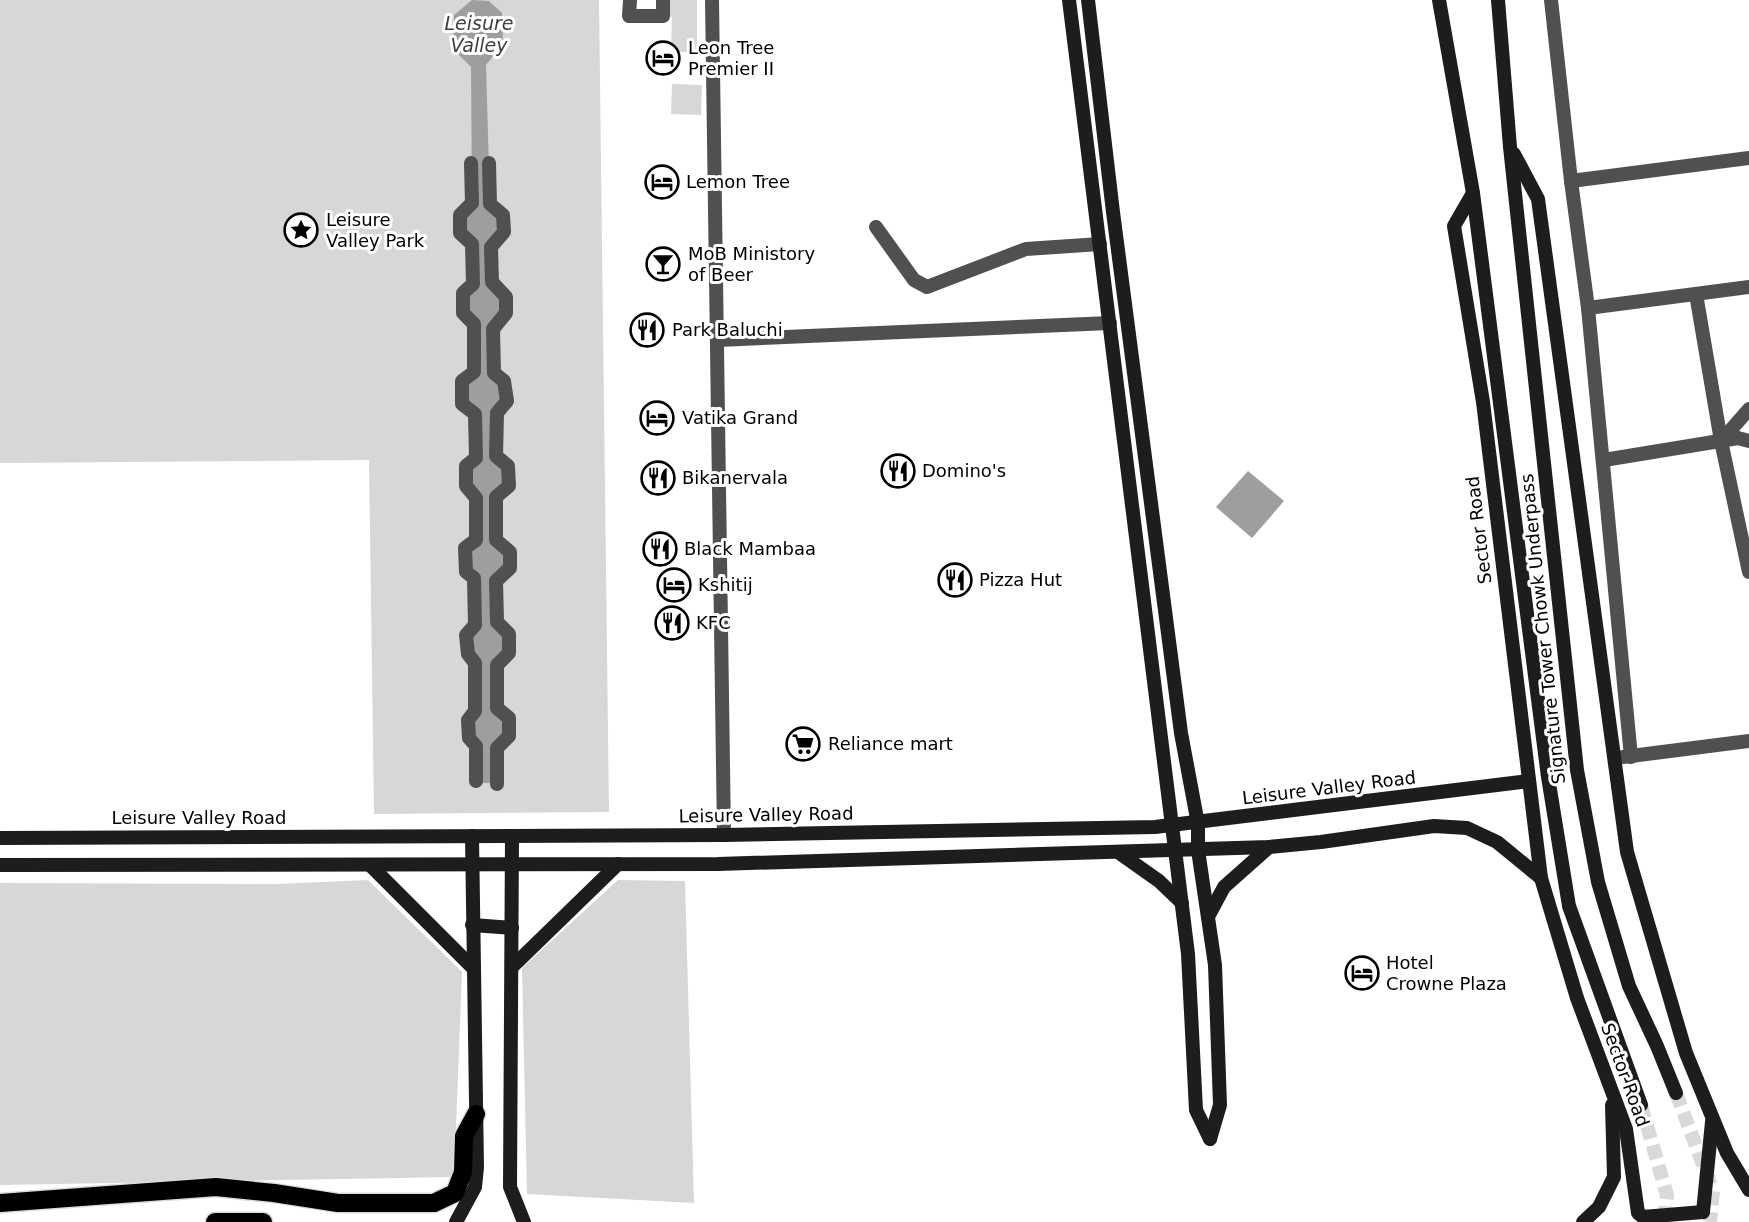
<svg xmlns="http://www.w3.org/2000/svg" width="1749" height="1222" viewBox="0 0 1749 1222" font-family="'DejaVu Sans',sans-serif">
	<rect width="100%" height="100%" fill="#fff"/>
	<g fill="#d7d7d7">
		<path d="M 0,0 L 599,0 L 609,812 L 374,814 L 369,460 L 0,463 Z"/>
		<path d="M 663,0 L 697,0 L 697,52 L 671,52 L 672,17 L 663,16 Z"/>
		<path d="M 672,84 L 702,85 L 701,115 L 671,114 Z"/>
		<path d="M 368,880 L 462,972 L 454,1177 L 0,1185 L 0,883 L 278,884 Z"/>
		<path d="M 618,880 L 685,881 L 694,1203 L 527,1194 L 522,968 Z"/>
	</g>
	<g fill="#9e9e9e">
		<path d="M 472,0 L 489,1 L 502,13 L 503,44 L 486,65 L 490,204 L 503,215 L 491,247 L 492,282 L 506,297 L 493,329 L 494,373 L 504,381 L 497,413 L 496,456 L 509,486 L 496,497 L 496,539 L 510,552 L 496,581 L 497,621 L 509,634 L 497,666 L 497,707 L 509,718 L 497,748 L 496,783 L 477,783 L 469,738 L 475,711 L 468,654 L 475,625 L 465,548 L 476,540 L 476,498 L 466,486 L 476,457 L 475,414 L 462,404 L 462,381 L 474,372 L 474,324 L 463,313 L 473,283 L 472,244 L 460,233 L 472,202 L 471,67 L 453,49 L 454,15 Z"/>
		<path d="M 1248,471 L 1284,501 L 1252,538 L 1216,507 Z"/>
	</g>
	<g fill="none" stroke-linecap="round" stroke-linejoin="round">
		<g stroke="#d9d9d9" stroke-width="14" stroke-dasharray="14 7" stroke-linecap="butt">
			<path d="M 1676,1093 L 1713,1191 L 1710,1222"/>
			<path d="M 1641,1105 L 1667,1195 L 1664,1222"/>
		</g>
		<defs>
			<g id="primary">
				<path d="M 0,1203 L 216,1187 L 274,1193 L 338,1203 L 434,1203 L 455,1193 L 463,1172 L 464,1136 L 476,1114"/>
				<path d="M 215,1222 L 263,1222"/>
			</g>
		</defs>
		<use href="#primary" stroke="#dbdbdb" stroke-width="21"/>
		<g stroke="#505050" stroke-width="14">
			<path d="M 630,0 L 629,16 L 663,16 L 663,0"/>
			<path d="M 712,0 L 724,835"/>
			<path d="M 1551,0 L 1571,181 L 1588,308 L 1631,757"/>
			<path d="M 471,163 L 472,203 L 460,215 L 460,233 L 472,244 L 473,284 L 463,293 L 463,313 L 474,324 L 474,372 L 462,381 L 462,404 L 475,414 L 476,458 L 466,466 L 466,486 L 476,498 L 476,540 L 465,548 L 466,572 L 474,578 L 475,625 L 466,635 L 468,654 L 475,663 L 475,711 L 468,720 L 469,738 L 476,746 L 476,781"/>
			<path d="M 489,163 L 490,204 L 503,215 L 504,232 L 491,247 L 492,282 L 506,297 L 506,313 L 493,329 L 494,373 L 504,381 L 507,401 L 497,413 L 496,456 L 508,466 L 509,486 L 496,497 L 496,540 L 510,552 L 510,568 L 496,581 L 497,622 L 509,634 L 509,653 L 497,665 L 497,708 L 509,718 L 509,736 L 497,748 L 497,784"/>
			<path d="M 1571,181 L 1749,158"/>
			<path d="M 876,227 L 914,280 L 927,287 L 1026,249 L 1100,244"/>
			<path d="M 1696,294 L 1721,441 L 1749,572"/>
			<path d="M 1588,308 L 1749,287"/>
			<path d="M 718,340 L 1110,323"/>
			<path d="M 1721,441 L 1749,409"/>
			<path d="M 1604,460 L 1738,438 L 1749,441"/>
			<path d="M 1623,757 L 1749,741"/>
		</g>
		<g stroke="#1d1d1d" stroke-width="14">
			<path d="M 1069,0 L 1188,954 L 1196,1110 L 1210,1139"/>
			<path d="M 1088,0 L 1113,212 L 1181,733 L 1198,824 L 1198,850 L 1215,965 L 1220,1105 L 1210,1139"/>
			<path d="M 1439,0 L 1473,193 L 1548,777 L 1569,906 L 1641,1105"/>
			<path d="M 1498,0 L 1510,147 L 1577,770 L 1598,882 L 1629,986 L 1657,1046 L 1676,1093"/>
			<path d="M 1514,154 L 1538,199 L 1627,852 L 1686,1053 L 1727,1153 L 1749,1190"/>
			<path d="M 1473,193 L 1454,226 L 1483,402 L 1541,878 L 1577,998 L 1626,1129 L 1638,1213 L 1643,1217 L 1703,1212"/>
			<path d="M 512,836 L 510,1187 L 524,1222"/>
			<path d="M 0,838 L 724,835 L 1155,827 L 1529,781"/>
			<path d="M 1118,852 L 1159,881 L 1182,903"/>
			<path d="M 0,865 L 718,864 L 1269,847 L 1321,842 L 1434,826 L 1467,828 L 1497,842 L 1541,878"/>
			<path d="M 370,865 L 473,968"/>
			<path d="M 1209,915 L 1224,887 L 1269,847"/>
			<path d="M 472,925 L 512,928"/>
			<path d="M 512,967 L 618,864"/>
			<path d="M 1703,1212 L 1712,1122"/>
			<path d="M 456,1222 L 475,1187 L 477,1167 L 472,836"/>
			<path d="M 1583,1222 L 1599,1207 L 1614,1177 L 1612,1105"/>
		</g>
		<use href="#primary" stroke="#000" stroke-width="18"/>
	</g>
	<defs>
		<symbol id="hotel-ring" viewBox="-11 -11 22 22"><circle r="9.5" fill="#fff" stroke="#000" stroke-width="1.5"/><path d="M-6-4.5h1.5V1H6V5H4.5V3h-9V5H-6ZM-4 0a1.8 1.8 0 1 1 3.6 0ZM.5 0V-2.5h3Q6-2.5 6 0Z" fill="#000"/></symbol>
		<symbol id="sight-ring" viewBox="-11 -11 22 22"><circle r="9.5" fill="#fff" stroke="#000" stroke-width="1.5"/><path d="M0-6L1.8-2.2L6-1.7L2.9 1.2L3.7 5.4L0 3.3L-3.7 5.4L-2.9 1.2L-6-1.7L-1.8-2.2Z" fill="#000"/></symbol>
		<symbol id="bar-ring" viewBox="-11 -11 22 22"><circle r="9.5" fill="#fff" stroke="#000" stroke-width="1.5"/><path d="M-6-5H6L.8 .8V4.5H3.5V6h-7V4.5H-.8V.8Z" fill="#000"/></symbol>
		<symbol id="restaurant-ring" viewBox="-11 -11 22 22"><circle r="9.5" fill="#fff" stroke="#000" stroke-width="1.5"/><path d="M-5-6h1v4h1v-4h1v4h1v-4h1v5L-1.5 .5V6h-2V.5L-5-1ZM5-6V6H3V1.5H1.5Q1.5-4 5-6Z" fill="#000"/></symbol>
		<symbol id="supermarket-ring" viewBox="-11 -11 22 22"><circle r="9.5" fill="#fff" stroke="#000" stroke-width="1.5"/><path d="M-6-5.5h2.5l.6 2H6L4.5 2H-2.5L-4.4-4H-6ZM-1.5 3.2a1.3 1.3 0 1 0 .1 0ZM3 3.2a1.3 1.3 0 1 0 .1 0Z" fill="#000"/></symbol>
	</defs>
	<g fill-rule="evenodd">
		<use href="#hotel-ring" x="644" y="39" width="38" height="38"/>
		<use href="#hotel-ring" x="643" y="163" width="38" height="38"/>
		<use href="#sight-ring" x="282" y="211" width="38" height="38"/>
		<use href="#bar-ring" x="644" y="245" width="38" height="38"/>
		<use href="#restaurant-ring" x="628" y="311" width="38" height="38"/>
		<use href="#hotel-ring" x="638" y="399" width="38" height="38"/>
		<use href="#restaurant-ring" x="879" y="452" width="38" height="38"/>
		<use href="#restaurant-ring" x="639" y="459" width="38" height="38"/>
		<use href="#restaurant-ring" x="641" y="530" width="38" height="38"/>
		<use href="#restaurant-ring" x="936" y="561" width="38" height="38"/>
		<use href="#hotel-ring" x="655" y="566" width="38" height="38"/>
		<use href="#restaurant-ring" x="653" y="604" width="38" height="38"/>
		<use href="#supermarket-ring" x="784" y="725" width="38" height="38"/>
		<use href="#hotel-ring" x="1343" y="954" width="38" height="38"/>
	</g>
	<g text-anchor="middle" stroke-width="6" stroke-linejoin="round" paint-order="stroke">
		<g font-size="18" fill="#000" stroke="#fff" text-anchor="start">
			<text x="688" y="54">Leon Tree<tspan x="688" dy="21">Premier II</tspan></text>
			<text x="686" y="188">Lemon Tree</text>
			<text x="326" y="226">Leisure<tspan x="326" dy="21">Valley Park</tspan></text>
			<text x="688" y="260">MoB Ministory<tspan x="688" dy="21">of Beer</tspan></text>
			<text x="672" y="336">Park Baluchi</text>
			<text x="682" y="424">Vatika Grand</text>
			<text x="922" y="477">Domino's</text>
			<text x="682" y="484">Bikanervala</text>
			<text x="684" y="555">Black Mambaa</text>
			<text x="979" y="586">Pizza Hut</text>
			<text x="698" y="591">Kshitij</text>
			<text x="696" y="629">KFC</text>
			<text x="828" y="750">Reliance mart</text>
			<text x="1386" y="969">Hotel<tspan x="1386" dy="21">Crowne Plaza</tspan></text>
		</g>
		<g font-size="18" fill="#000" stroke="#fff">
			<text transform="translate(1479 530) rotate(-97)" y="6">Sector Road</text>
			<text transform="translate(1543 629) rotate(-96)" y="6">Signature Tower Chowk Underpass</text>
			<text transform="translate(1329 788) rotate(-7)" y="6">Leisure Valley Road</text>
			<text transform="translate(766 815) rotate(-1)" y="6">Leisure Valley Road</text>
			<text x="199" y="824">Leisure Valley Road</text>
			<text transform="translate(1625 1075) rotate(70)" y="6">Sector Road</text>
		</g>
		<g font-size="19" font-style="italic" fill="#3f3f3f" stroke="#fff">
			<text x="479" y="30">Leisure<tspan x="479" dy="22">Valley</tspan></text>
		</g>
	</g>
</svg>
